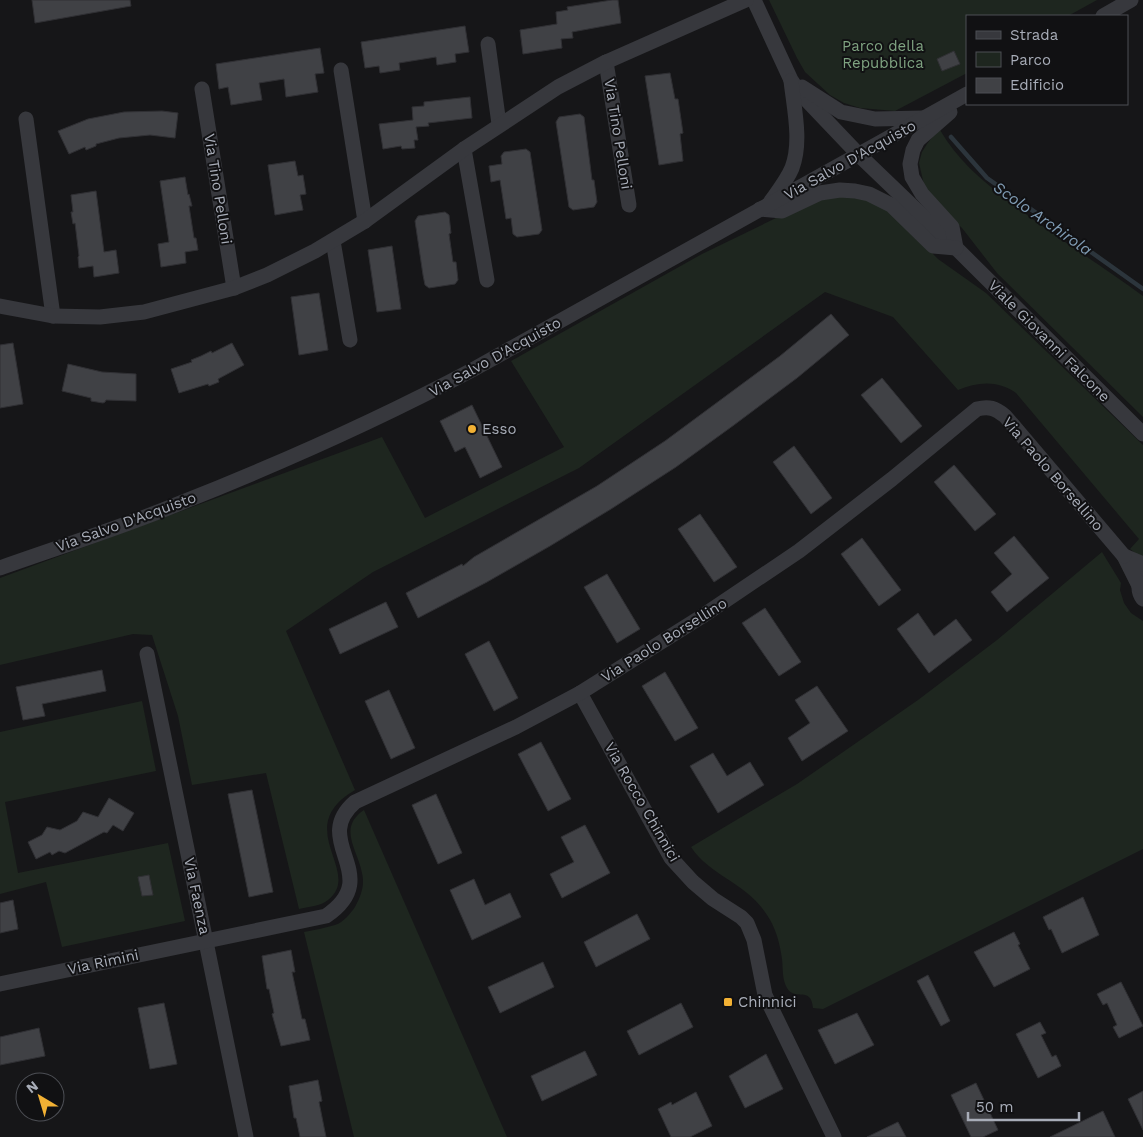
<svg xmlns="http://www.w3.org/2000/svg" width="1143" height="1137" viewBox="0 0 1143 1137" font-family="'Work Sans',sans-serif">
	<rect width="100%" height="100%" fill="#161618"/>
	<g fill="#1e261f">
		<path d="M 769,0 L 1097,0 L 1068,16 L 967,16 L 967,73 L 895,111 L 860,108 L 844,103 L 830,95 L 805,72 L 797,58 Z"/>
		<path d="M 940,130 C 957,159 980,179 1006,199 C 1050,234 1098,263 1143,296 L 1143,417 L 997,273 L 962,228 L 934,201 L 925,189 L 919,163 L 922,152 L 927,144 L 933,136 Z"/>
		<path d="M 840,196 L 857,198 L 876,202 L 890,211 L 938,259 L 986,293 L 1143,445 L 1143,559 L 1130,549 L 1139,539 L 1016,393 C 997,380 978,382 958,390 L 893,317 L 825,292 L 579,468 L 373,572 L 286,631 L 355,790 C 290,828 364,872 328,900 C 321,906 308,907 299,909 L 266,773 L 192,785 L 178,716 L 152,635 L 133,634 L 0,665 L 0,578 L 382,437 L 425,518 L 564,447 L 511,361 L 702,254 L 805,204 L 820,199 Z"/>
		<path d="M 1102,552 L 1121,583 L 1120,590 L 1124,603 L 1131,613 L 1143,621 L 1143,849 L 823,1009 L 813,1008 C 811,985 795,1002 787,988 C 782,980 783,968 782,959 C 780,944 776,928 767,915 C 747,883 710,876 691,847 L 797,784 L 918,700 L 997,640 Z"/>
		<path d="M 142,701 L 156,771 L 5,802 L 18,873 L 168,843 L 185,921 L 62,947 L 46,882 L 0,894 L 0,732 Z"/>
		<path d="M 364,810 L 507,1137 L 354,1137 L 304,932 C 314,930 325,928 335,925 C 344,922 350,914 355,907 C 361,896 365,885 362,873 C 358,850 337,828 364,810 Z"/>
	</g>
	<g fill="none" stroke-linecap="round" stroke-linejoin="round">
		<path stroke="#2c353c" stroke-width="4.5" d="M 951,137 L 987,178 L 1143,289"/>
	</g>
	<g fill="#404145" stroke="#303034">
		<path d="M 32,0 L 130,0 L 131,6 L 35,23 Z"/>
		<path d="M 612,0 L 618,0 L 621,23 L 572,32 L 573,38 L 561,39 L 562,48 L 523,54 L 520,30 L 557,24 L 556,12 L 568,10 L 567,7 Z"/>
		<path d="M 465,26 L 469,52 L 455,54 L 456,62 L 437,65 L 436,57 L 399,63 L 400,70 L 380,73 L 379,66 L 365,68 L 361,42 Z"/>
		<path d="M 320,48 L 324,73 L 315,74 L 318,92 L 286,97 L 284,79 L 259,83 L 262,100 L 231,105 L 228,87 L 219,89 L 216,64 Z"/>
		<path d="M 954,51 L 960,64 L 942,71 L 937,59 Z"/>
		<path d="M 670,73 L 675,99 L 678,99 L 683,133 L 680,134 L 683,161 L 659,165 L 645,76 Z"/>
		<path d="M 470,97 L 472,118 L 428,123 L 429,126 L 416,127 L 418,140 L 414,140 L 415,148 L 402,149 L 401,146 L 383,149 L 379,124 L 413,120 L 412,107 L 424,106 L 424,102 Z"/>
		<path d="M 162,111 L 178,113 L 175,138 L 150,135 L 119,138 L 96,144 L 96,146 L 86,150 L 85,147 L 69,154 L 58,131 L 88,119 L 124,112 Z"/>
		<path d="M 580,114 L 584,117 L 592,180 L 594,180 L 597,202 L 594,207 L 573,210 L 569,207 L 556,122 L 559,117 Z"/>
		<path d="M 526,149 L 530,152 L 542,230 L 539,234 L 517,237 L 513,234 L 511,218 L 506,219 L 500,180 L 491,182 L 489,166 L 502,164 L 501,156 L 504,152 Z"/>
		<path d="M 295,161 L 298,176 L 303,175 L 306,194 L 300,195 L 303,210 L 275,215 L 268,165 Z"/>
		<path d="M 185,177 L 188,195 L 189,194 L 192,206 L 189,206 L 194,238 L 196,238 L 198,250 L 185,252 L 186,263 L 161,267 L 158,244 L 169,242 L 160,181 Z"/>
		<path d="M 96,191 L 104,252 L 116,250 L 119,273 L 94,277 L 93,266 L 79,268 L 78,257 L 79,256 L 75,223 L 73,224 L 71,212 L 73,212 L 71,195 Z"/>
		<path d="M 445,212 L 449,215 L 451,233 L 449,234 L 453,262 L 456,262 L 458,280 L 455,284 L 429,288 L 425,285 L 423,275 L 415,221 L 418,216 Z"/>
		<path d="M 392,246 L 401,309 L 377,312 L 368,250 Z"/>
		<path d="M 319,293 L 328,350 L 299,355 L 291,297 Z"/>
		<path d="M 831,314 L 849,335 L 797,378 L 734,425 L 676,467 L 611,509 L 550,546 L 487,582 L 418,618 L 406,593 L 462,564 L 463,566 L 474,557 L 597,486 L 665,441 L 780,356 Z"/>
		<path d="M 13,343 L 23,404 L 0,408 L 0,345 Z"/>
		<path d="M 232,343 L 244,365 L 218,379 L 219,382 L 209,386 L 208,384 L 179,393 L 171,369 L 192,362 L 191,360 L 201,356 L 211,351 L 212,353 Z"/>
		<path d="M 68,364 L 102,372 L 136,374 L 136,401 L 106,400 L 105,402 L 103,403 L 91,401 L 91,398 L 62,391 Z"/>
		<path d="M 882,378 L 922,426 L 901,443 L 861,395 Z"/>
		<path d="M 472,405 L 502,467 L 480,478 L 465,447 L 455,452 L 440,421 Z"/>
		<path d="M 794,446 L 832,498 L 811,514 L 773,462 Z"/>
		<path d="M 954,465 L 996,514 L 975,531 L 934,482 Z"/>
		<path d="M 700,514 L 737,567 L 714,582 L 678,529 Z"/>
		<path d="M 1014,536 L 1049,578 L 1007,612 L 991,592 L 1012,574 L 994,553 Z"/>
		<path d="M 862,538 L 901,590 L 879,606 L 841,554 Z"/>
		<path d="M 607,574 L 640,629 L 617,643 L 584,587 Z"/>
		<path d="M 386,602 L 398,627 L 340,654 L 329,629 Z"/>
		<path d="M 765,608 L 801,662 L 779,676 L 742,623 Z"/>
		<path d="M 918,613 L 934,636 L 956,619 L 972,640 L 929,673 L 897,629 Z"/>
		<path d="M 489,641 L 518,698 L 494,711 L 465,654 Z"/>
		<path d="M 102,670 L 106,691 L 42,704 L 45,716 L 23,720 L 16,687 Z"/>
		<path d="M 665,672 L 698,728 L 675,741 L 642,686 Z"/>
		<path d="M 817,686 L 848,731 L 802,761 L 788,738 L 810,723 L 795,700 Z"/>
		<path d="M 389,690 L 415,748 L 391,759 L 365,701 Z"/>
		<path d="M 541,742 L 571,799 L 548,811 L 518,754 Z"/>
		<path d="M 713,753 L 727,776 L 750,762 L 764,785 L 718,813 L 690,766 Z"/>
		<path d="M 252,790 L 273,892 L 249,897 L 228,794 Z"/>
		<path d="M 436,794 L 462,853 L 438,864 L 412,805 Z"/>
		<path d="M 109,798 L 134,813 L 123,831 L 113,825 L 107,833 L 104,832 L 65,853 L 59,851 L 52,855 L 50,852 L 36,859 L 28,842 L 42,835 L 47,827 L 60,830 L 77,821 L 83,812 L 98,817 Z"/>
		<path d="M 585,825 L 610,873 L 562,898 L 550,874 L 574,862 L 561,837 Z"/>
		<path d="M 149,875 L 153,895 L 142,896 L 138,877 Z"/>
		<path d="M 474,879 L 485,905 L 510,893 L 521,917 L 472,940 L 450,890 Z"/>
		<path d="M 1083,897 L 1099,935 L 1062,953 L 1051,929 L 1049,930 L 1043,917 Z"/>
		<path d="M 13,900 L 18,929 L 0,933 L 0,903 Z"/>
		<path d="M 637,914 L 650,939 L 596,967 L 584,942 Z"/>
		<path d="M 1014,932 L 1020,944 L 1018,945 L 1030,969 L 994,987 L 974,952 Z"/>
		<path d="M 291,950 L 295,972 L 292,972 L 302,1019 L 305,1019 L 310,1040 L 281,1046 L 272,1014 L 274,1013 L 269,989 L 267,989 L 262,956 Z"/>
		<path d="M 543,962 L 554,987 L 500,1013 L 488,987 Z"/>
		<path d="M 928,975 L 950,1021 L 941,1026 L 917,981 Z"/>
		<path d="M 1121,982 L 1143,1026 L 1119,1038 L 1113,1027 L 1117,1025 L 1107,1003 L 1103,1005 L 1097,994 Z"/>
		<path d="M 164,1003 L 177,1064 L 150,1069 L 138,1008 Z"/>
		<path d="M 681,1003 L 693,1027 L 639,1055 L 627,1031 Z"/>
		<path d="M 857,1013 L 874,1045 L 835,1064 L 818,1030 Z"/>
		<path d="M 1040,1022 L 1046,1033 L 1041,1035 L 1052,1057 L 1056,1055 L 1061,1066 L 1038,1078 L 1016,1034 Z"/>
		<path d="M 39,1028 L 45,1056 L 0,1065 L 0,1037 Z"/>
		<path d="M 585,1051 L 597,1075 L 542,1101 L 531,1076 Z"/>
		<path d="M 766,1054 L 783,1089 L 745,1108 L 729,1076 Z"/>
		<path d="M 318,1080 L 322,1101 L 319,1102 L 326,1137 L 300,1137 L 296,1118 L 294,1118 L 289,1086 Z"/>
		<path d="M 976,1083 L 998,1130 L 983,1137 L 971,1137 L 951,1095 Z"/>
		<path d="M 1143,1091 L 1143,1130 L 1128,1099 Z"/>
		<path d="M 696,1092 L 712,1126 L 690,1137 L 671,1137 L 658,1109 L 671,1102 L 672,1105 Z"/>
		<path d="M 1103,1111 L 1115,1137 L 1050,1137 Z"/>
		<path d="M 898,1122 L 906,1137 L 867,1137 Z"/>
	</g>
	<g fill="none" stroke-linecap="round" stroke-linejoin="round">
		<g stroke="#37383d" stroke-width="15">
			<path d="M 754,0 L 791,80 L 799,92 L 859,155 L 956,248 L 1143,434"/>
			<path d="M 1103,16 L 1131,0"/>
			<path d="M 488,44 L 499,124"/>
			<path d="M 606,62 L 629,205"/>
			<path d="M 341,70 L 365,221"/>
			<path d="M 802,87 L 841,112 L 875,119 L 924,118"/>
			<path d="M 202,89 L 234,288"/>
			<path d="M 950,112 L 918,140 L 913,150 L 910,164 L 912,177 L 922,194 L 952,227 L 956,248"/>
			<path d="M 26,119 L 53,316"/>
			<path d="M 464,149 L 487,280"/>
			<path d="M 771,201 C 779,190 787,180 792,168 C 802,142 794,108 791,81"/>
			<path d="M 760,209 L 782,211 L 820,193 L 840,190 L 855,191 L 869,194 L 891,205 L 933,246 L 956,248"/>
			<path d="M 333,241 L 350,340"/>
			<path d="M 0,306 L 53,316 L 100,317 L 144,312 L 234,288 L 267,275 L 315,251 L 365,221 L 464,149 L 558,87 L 606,62 L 746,0"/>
			<path d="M 0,568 C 59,547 120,528 178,504 C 279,464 378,420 474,369 L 967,94"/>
			<path d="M 1142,578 C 1138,585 1138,592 1143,599"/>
			<path d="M 1139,586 L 1124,556 L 1143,564"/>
			<path d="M 147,654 L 246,1137"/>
			<path d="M 580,693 L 671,858 L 693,882 L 713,899 L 741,917 L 747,923 L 754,940 L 765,995 L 834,1137"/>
			<path d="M 0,984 L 326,916 C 386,875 309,842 355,802 L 516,727 L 580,693 L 701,617 L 799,551 L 892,479 L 977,409 C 989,406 995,408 1005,416 L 1124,556"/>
		</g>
	</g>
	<g fill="#f2b134" stroke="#111113" stroke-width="2">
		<circle cx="472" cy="429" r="5"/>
		<rect x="723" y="997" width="10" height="10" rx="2.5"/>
	</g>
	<g text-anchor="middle" stroke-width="4" stroke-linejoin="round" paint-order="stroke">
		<g font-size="15" fill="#7fa381" stroke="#111113">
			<text x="883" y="51">Parco della<tspan x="883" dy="17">Repubblica</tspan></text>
		</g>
		<g font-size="15" fill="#a8adb8" stroke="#111113">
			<text transform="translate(618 134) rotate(81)" y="5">Via Tino Pelloni</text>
			<text transform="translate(850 160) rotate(-29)" y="5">Via Salvo D'Acquisto</text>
			<text transform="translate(218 189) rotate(81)" y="5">Via Tino Pelloni</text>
			<text transform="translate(1049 341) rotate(45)" y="5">Viale Giovanni Falcone</text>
			<text transform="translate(495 357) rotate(-29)" y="5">Via Salvo D'Acquisto</text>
			<text transform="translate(1053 474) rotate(49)" y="5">Via Paolo Borsellino</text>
			<text transform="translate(126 522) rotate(-20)" y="5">Via Salvo D'Acquisto</text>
			<text transform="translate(664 640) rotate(-32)" y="5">Via Paolo Borsellino</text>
			<text transform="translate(642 802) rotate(60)" y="5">Via Rocco Chinnici</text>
			<text transform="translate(197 896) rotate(78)" y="5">Via Faenza</text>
			<text transform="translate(103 962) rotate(-12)" y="5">Via Rimini</text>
		</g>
		<g font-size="15" fill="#a8adb8" stroke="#111113" text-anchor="start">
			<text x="482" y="434">Esso</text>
			<text x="738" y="1007">Chinnici</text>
		</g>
		<g font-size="16" font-style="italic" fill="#7f9bb3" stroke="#111113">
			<text transform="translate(1043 218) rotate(35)" y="6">Scolo Archirola</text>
		</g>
	</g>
	<rect x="966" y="15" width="162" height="90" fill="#111113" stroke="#4d4f55"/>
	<rect x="976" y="31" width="25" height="8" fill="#37383d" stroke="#4d4f55"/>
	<text x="1010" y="40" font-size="15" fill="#a8adb8">Strada</text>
	<rect x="976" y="52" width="25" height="15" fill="#1e261f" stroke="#4d4f55"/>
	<text x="1010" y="65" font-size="15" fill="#a8adb8">Parco</text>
	<rect x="976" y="78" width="25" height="15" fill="#404145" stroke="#4d4f55"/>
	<text x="1010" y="90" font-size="15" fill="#a8adb8">Edificio</text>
	<g transform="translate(40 1097) rotate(322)"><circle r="24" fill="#111113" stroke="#4d4f55"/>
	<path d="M0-4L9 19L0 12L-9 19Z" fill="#f2b134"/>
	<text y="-8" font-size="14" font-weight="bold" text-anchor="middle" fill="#a8adb8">N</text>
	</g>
	<path d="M968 1112v8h111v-8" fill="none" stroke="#a8adb8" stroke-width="2.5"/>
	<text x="976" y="1112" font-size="15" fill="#a8adb8" stroke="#111113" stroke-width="4" paint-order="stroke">50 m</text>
</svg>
